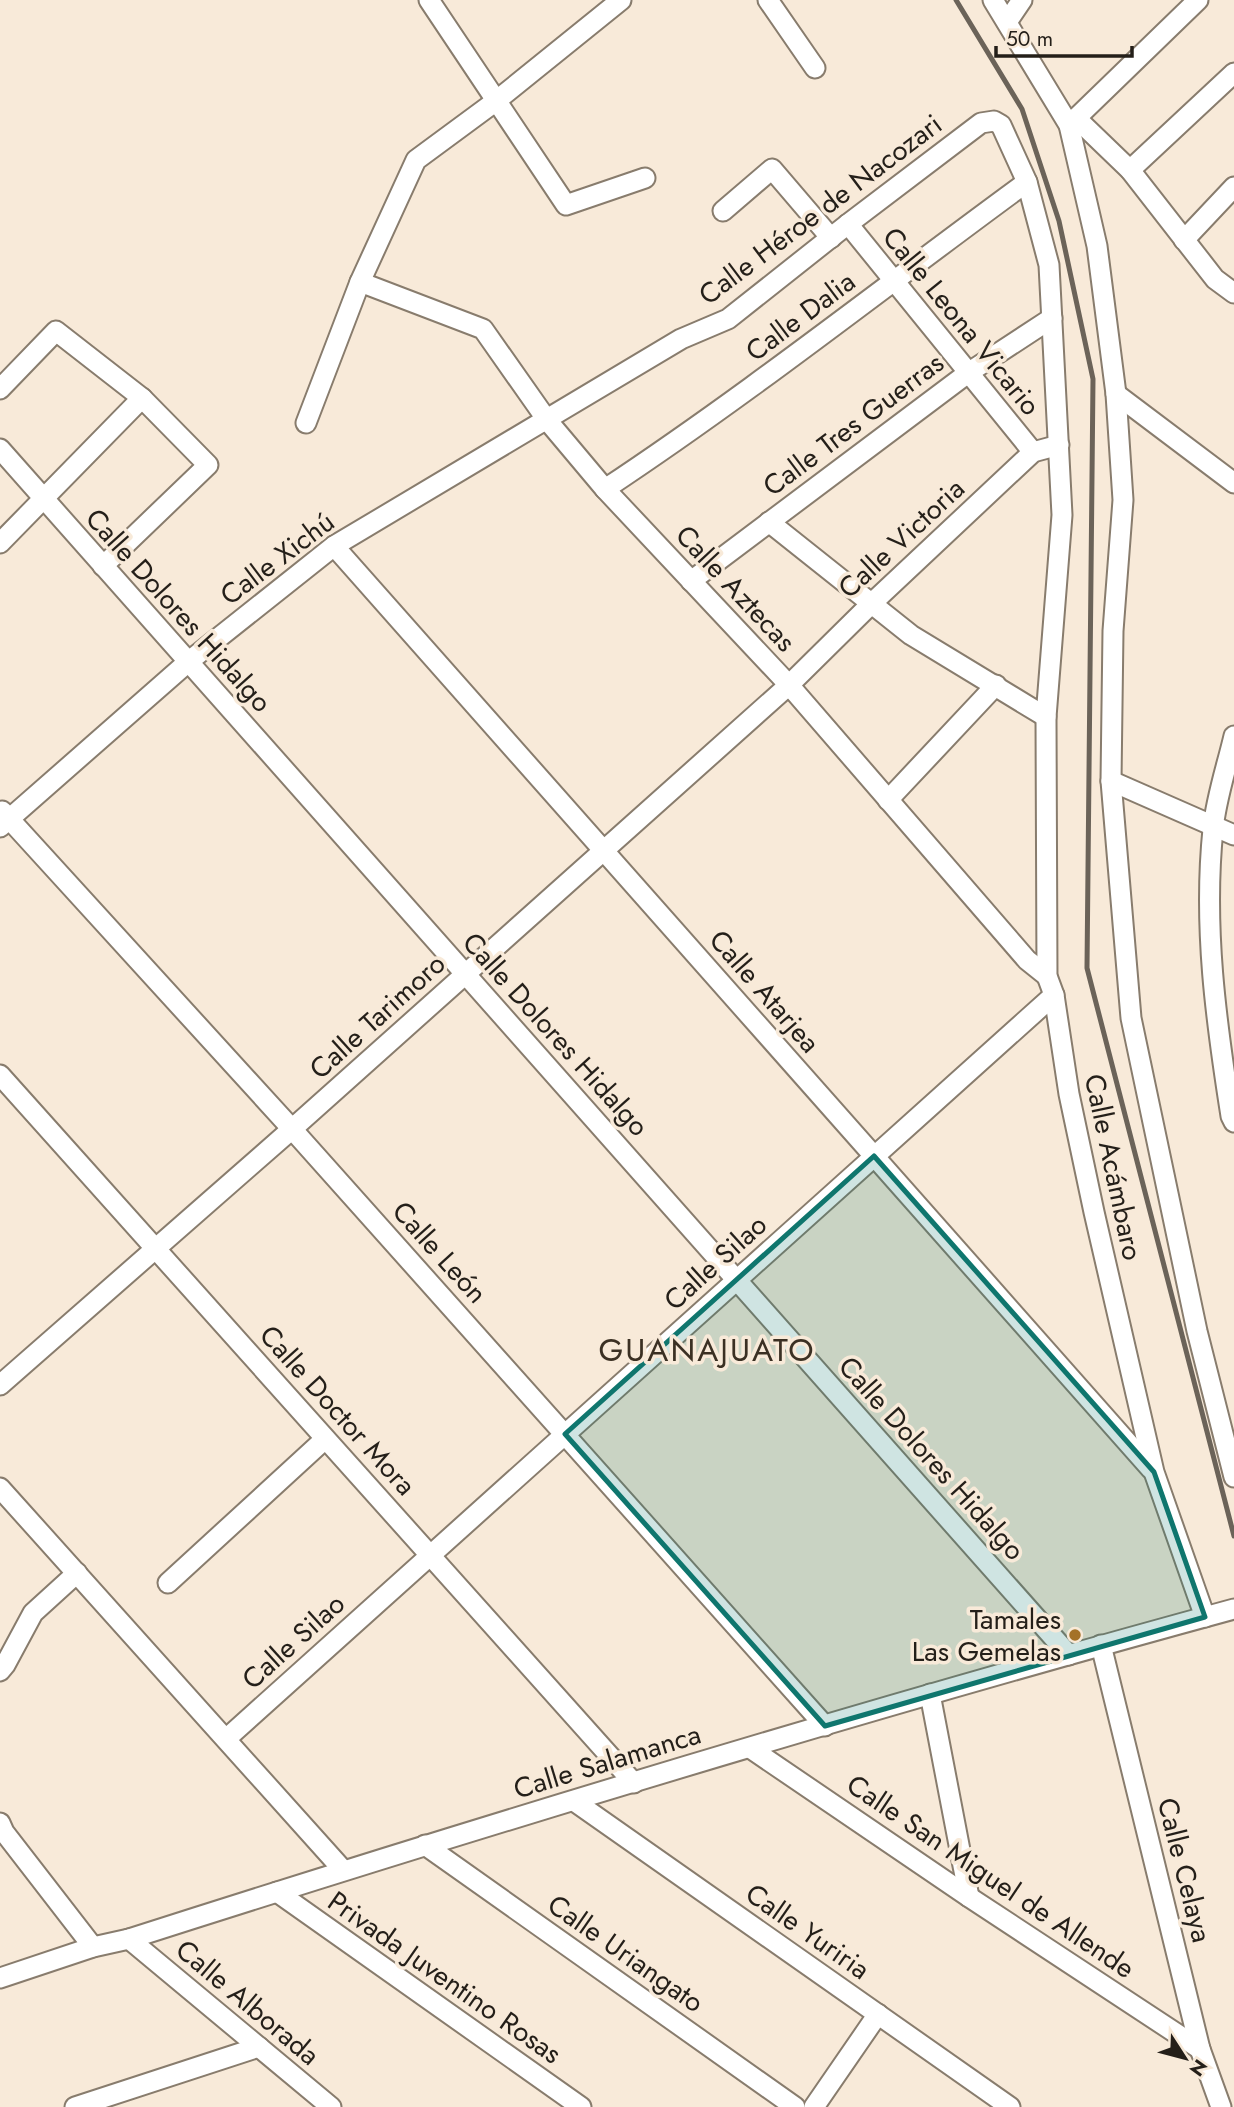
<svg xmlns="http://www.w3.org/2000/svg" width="1234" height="2107" viewBox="0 0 1234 2107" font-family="Jost,sans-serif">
	<rect width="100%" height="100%" fill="#f8ead9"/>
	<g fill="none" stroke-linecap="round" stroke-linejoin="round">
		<defs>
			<g id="street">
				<path d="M 429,0 L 566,205 L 645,178"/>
				<path d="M 768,0 L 815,68"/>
				<path d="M 993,0 L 1069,125 L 1097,246 L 1116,394 L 1123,500 L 1113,631 L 1111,781 L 1131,1018 L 1197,1331 L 1234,1477"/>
				<path d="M 1007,22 L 1022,0"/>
				<path d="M 1076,118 L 1130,170 L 1215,279 L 1234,293"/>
				<path d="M 1069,125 L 1198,0"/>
				<path d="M 1130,170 L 1234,73"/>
				<path d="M 723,211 L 772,169 L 831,238"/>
				<path d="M 848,224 L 1033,452"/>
				<path d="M 1184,240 L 1234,187"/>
				<path d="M 360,282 L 483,329 L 547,420 L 605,489 L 789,685 L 1027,960 L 1047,976"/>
				<path d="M 0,389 L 56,331 L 142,398 L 208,465 L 103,566"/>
				<path d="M 1116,394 L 1234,483"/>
				<path d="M 306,423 L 360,282 L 416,160 L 496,101 L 621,0"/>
				<path d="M 0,449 L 1069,1655"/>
				<path d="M 605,489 C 750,393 886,285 1027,182"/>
				<path d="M 769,522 L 911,635 L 1046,717"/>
				<path d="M 0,543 L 142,398"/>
				<path d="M 334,546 L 1151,1469"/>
				<path d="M 691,581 L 968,373 L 1052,318"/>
				<path d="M 1234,736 C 1227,766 1216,798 1213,829 C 1203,926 1216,1021 1231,1116 L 1234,1122"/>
				<path d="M 1111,781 L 1234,835"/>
				<path d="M 888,800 L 996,685"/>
				<path d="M 2,811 L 292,1129 L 825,1726"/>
				<path d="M 0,827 L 188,662 L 334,546 L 681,339 L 728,319 L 848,224 L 981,123 L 994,121 L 1001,125 L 1027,182 L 1049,265 L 1062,515 L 1046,717 L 1047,976 L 1054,995 L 1069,1094 L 1094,1212 L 1154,1472 L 1205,1617"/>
				<path d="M 0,1075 L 634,1783"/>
				<path d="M 0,1385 L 292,1129 L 789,685 L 871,604 L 1033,452 L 1059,445"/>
				<path d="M 0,1488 L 343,1870"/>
				<path d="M 168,1583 L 325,1439"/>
				<path d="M 1101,1645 L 1200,2049 L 1221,2107"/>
				<path d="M 0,1671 L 5,1665 L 33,1613 L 77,1573"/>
				<path d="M 930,1694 L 969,1897"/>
				<path d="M 226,1739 L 1054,995"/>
				<path d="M 750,1748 L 969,1897 L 1200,2049"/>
				<path d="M 574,1801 L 1010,2107"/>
				<path d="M 0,1823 L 4,1832 L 93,1947"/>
				<path d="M 425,1845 L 795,2107"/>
				<path d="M 277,1892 L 581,2107"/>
				<path d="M 129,1939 L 331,2107"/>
				<path d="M 0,1978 L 93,1947 L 129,1939 C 495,1822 863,1710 1234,1609"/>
				<path d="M 75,2107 L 259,2047"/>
				<path d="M 814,2107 L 878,2014"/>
			</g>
		</defs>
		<use href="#street" stroke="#887c6d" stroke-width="23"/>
		<use href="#street" stroke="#fff" stroke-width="19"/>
		<path stroke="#6b6359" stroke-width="5" d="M 956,0 L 1022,109 L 1059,221 L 1093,379 L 1087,968 L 1234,1536"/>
	</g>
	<path fill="#0f766e" fill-opacity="0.2" stroke="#0f766e" stroke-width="5" stroke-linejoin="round" d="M 874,1156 L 1154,1472 L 1205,1617 L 825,1726 L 565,1434 Z"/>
	<circle fill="#a47228" stroke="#f8ead9" stroke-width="2.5" cx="1075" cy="1635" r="7"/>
	<g text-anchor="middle" stroke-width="7" stroke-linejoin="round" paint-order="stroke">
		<g font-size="28" fill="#241f19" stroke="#f8ead9">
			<text transform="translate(820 209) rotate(-37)" y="10">Calle Héroe de Nacozari</text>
			<text transform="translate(800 316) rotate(-37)" y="10">Calle Dalia</text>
			<text transform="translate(962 321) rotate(51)" y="10">Calle Leona Vicario</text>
			<text transform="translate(853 424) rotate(-37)" y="10">Calle Tres Guerras</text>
			<text transform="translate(901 538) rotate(-43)" y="10">Calle Victoria</text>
			<text transform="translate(277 558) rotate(-37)" y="10">Calle Xichú</text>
			<text transform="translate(736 588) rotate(47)" y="10">Calle Aztecas</text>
			<text transform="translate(179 610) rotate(48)" y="10">Calle Dolores Hidalgo</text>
			<text transform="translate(765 991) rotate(49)" y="10">Calle Atarjea</text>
			<text transform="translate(377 1016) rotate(-42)" y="10">Calle Tarimoro</text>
			<text transform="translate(556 1034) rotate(48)" y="10">Calle Dolores Hidalgo</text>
			<text transform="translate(1114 1167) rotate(78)" y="10">Calle Acámbaro</text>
			<text transform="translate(440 1252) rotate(48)" y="10">Calle León</text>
			<text transform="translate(715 1262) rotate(-42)" y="10">Calle Silao</text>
			<text transform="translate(338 1410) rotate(48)" y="10">Calle Doctor Mora</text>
			<text transform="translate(932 1458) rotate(48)" y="10">Calle Dolores Hidalgo</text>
			<text transform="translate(293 1641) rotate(-42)" y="10">Calle Silao</text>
			<text transform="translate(607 1761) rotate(-17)" y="10">Calle Salamanca</text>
			<text transform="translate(1185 1870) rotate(76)" y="10">Calle Celaya</text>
			<text transform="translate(991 1876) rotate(34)" y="10">Calle San Miguel de Allende</text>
			<text transform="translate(808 1931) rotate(35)" y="10">Calle Yuriria</text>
			<text transform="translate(626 1953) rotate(35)" y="10">Calle Uriangato</text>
			<text transform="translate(445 1977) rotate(35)" y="10">Privada Juventino Rosas</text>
			<text transform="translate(248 2002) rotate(40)" y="10">Calle Alborada</text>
		</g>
		<g font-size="28" fill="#241f19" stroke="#f8ead9" text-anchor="end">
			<text x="1061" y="1629">Tamales<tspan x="1061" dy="32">Las Gemelas</tspan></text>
		</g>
		<g font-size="32" letter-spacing="2" fill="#3b3023" stroke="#f8ead9">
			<text x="707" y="1361">GUANAJUATO</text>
		</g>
	</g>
	<g transform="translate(1185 2058) rotate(126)" stroke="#f8ead9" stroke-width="5" paint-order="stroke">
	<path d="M0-5L12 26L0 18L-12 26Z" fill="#241f19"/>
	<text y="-10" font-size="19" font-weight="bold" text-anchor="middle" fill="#241f19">N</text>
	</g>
	<path d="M996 46v10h136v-10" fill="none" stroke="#241f19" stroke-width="3.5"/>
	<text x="1006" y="46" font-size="21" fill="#241f19" stroke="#f8ead9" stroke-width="5" paint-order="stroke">50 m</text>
</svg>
